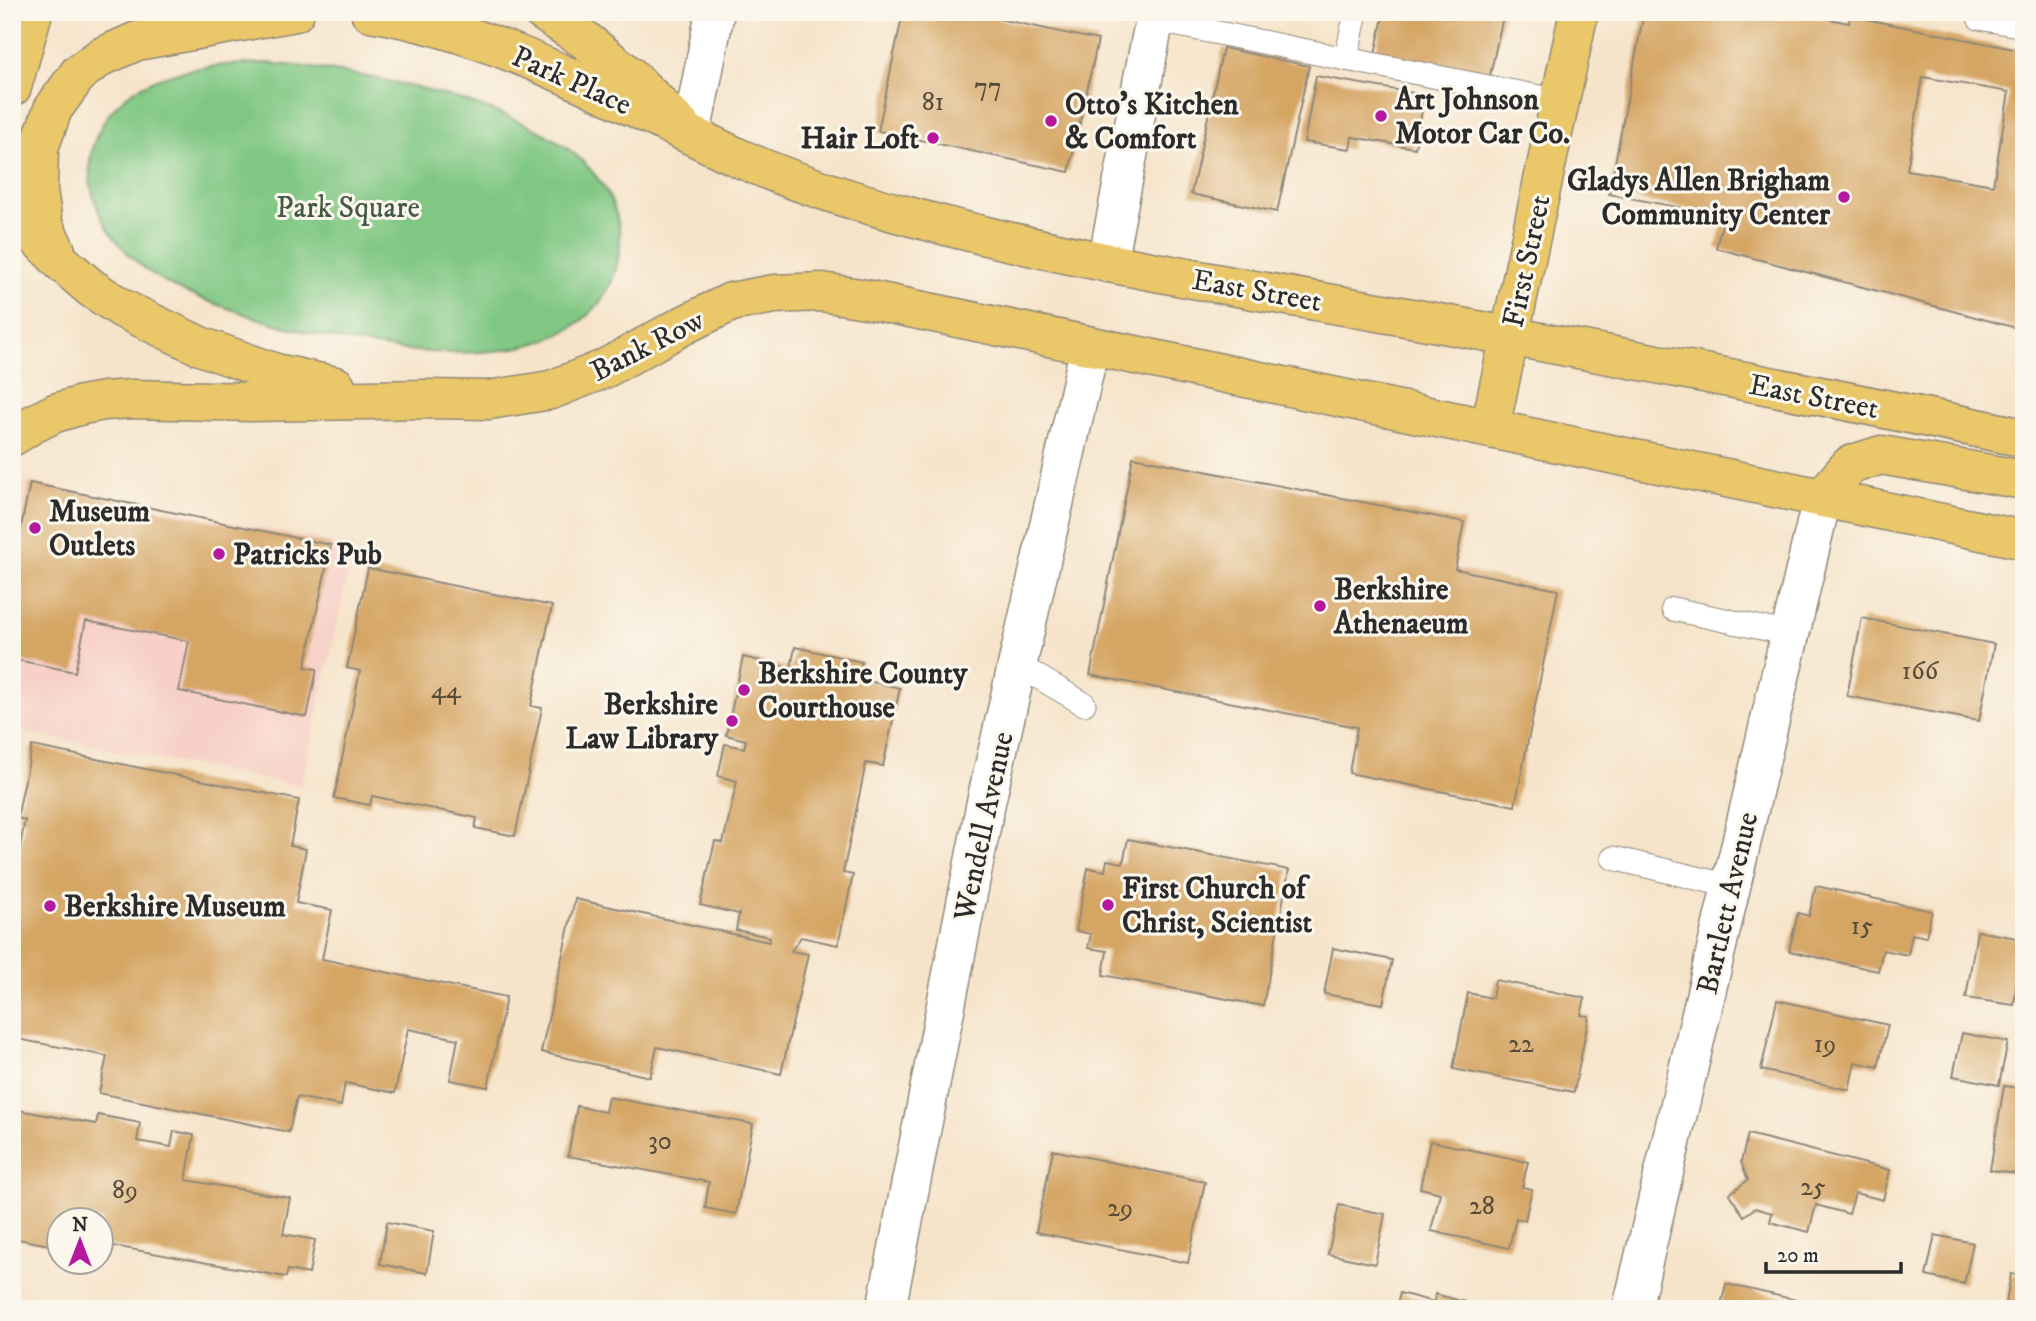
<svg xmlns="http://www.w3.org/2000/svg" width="2036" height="1321" viewBox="0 0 2036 1321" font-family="'IM FELL DW Pica',serif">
	<rect width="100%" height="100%" fill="#fbf7ec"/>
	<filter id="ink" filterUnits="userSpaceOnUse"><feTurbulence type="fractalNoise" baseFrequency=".0143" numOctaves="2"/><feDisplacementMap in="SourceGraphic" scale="14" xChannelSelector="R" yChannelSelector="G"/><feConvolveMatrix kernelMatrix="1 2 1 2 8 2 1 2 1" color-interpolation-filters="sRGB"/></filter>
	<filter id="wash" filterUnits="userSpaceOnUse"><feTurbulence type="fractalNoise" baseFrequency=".00686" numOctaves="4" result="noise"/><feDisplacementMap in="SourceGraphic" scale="28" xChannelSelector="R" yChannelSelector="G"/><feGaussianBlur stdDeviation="1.57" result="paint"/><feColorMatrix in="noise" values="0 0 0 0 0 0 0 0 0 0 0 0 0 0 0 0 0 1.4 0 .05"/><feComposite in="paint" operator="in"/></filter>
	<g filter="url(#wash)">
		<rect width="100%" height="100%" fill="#f6e4ca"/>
		<path fill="#f7d1c7" d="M 20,481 L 354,546 L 301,786 L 12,730 L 12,524 Z"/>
		<path fill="#80c783" stroke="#567957" stroke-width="2" d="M 266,63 C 338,69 406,82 474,104 C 515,118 561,136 590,169 C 613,195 625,225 618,260 C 590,405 331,345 239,312 C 204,300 166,288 138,263 C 101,231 76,181 98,133 C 127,68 205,65 266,63 Z"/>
		<g id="blocks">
			<g fill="#d5a564" fill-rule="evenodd">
				<path d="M 831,12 L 854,12 L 853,18 Z"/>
				<path d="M 903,12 L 967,12 L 1098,40 L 1069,172 L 878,131 Z"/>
				<path d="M 1384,12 L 1504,12 L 1489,80 L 1375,55 Z"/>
				<path d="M 1644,12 L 1716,12 L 1721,15 L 1722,12 L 1794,12 L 1849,23 L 1850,16 L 2024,51 L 2024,330 L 1716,248 L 1724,216 L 1609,194 ZM 1923,77 L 2009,92 L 1993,185 L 1907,170 Z"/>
				<path d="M 1223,48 L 1309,66 L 1277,212 L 1191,194 Z"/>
				<path d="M 1316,76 L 1425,95 L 1415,148 L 1352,137 L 1350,149 L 1304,142 Z"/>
				<path d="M 1133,457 L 1464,522 L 1455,569 L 1558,590 L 1515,806 L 1349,773 L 1357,727 L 1090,675 Z"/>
				<path d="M 30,483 L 331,545 L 305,667 L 317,669 L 307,717 L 179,691 L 189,641 L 86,621 L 75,672 L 12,659 L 12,570 Z"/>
				<path d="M 368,568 L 552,606 L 531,706 L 542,708 L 515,836 L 475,828 L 477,818 L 372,796 L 370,805 L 334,798 L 360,671 L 347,668 Z"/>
				<path d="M 1862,618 L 1994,644 L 1979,721 L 1847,696 Z"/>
				<path d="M 795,647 L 862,662 L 858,679 L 900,688 L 883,766 L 866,763 L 843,873 L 853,875 L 838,945 L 801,937 L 791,951 L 808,954 L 781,1074 L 657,1047 L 650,1077 L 541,1052 L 575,899 L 769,942 L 770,937 L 736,930 L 739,914 L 700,905 L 715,841 L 723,843 L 737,781 L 718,776 L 725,744 L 744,748 L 746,740 L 726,735 L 743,657 L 791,668 Z"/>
				<path d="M 32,746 L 299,800 L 290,846 L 306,849 L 296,903 L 332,910 L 322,959 L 506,997 L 488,1087 L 450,1080 L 458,1039 L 408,1029 L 395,1093 L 345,1083 L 341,1106 L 297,1097 L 289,1132 L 99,1093 L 107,1056 L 12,1038 L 12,861 L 17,862 L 25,820 L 17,818 Z"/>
				<path d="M 1128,839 L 1289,870 L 1263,1006 L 1103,975 L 1107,951 L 1088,948 L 1091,934 L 1076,931 L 1088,868 L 1105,871 L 1107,860 L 1123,863 Z"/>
				<path d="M 1816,886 L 1932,911 L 1926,937 L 1912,934 L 1908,955 L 1883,950 L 1878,971 L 1789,951 L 1798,913 L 1809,916 Z"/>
				<path d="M 1977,931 L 2023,939 L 2021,953 L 2024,953 L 2024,974 L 2018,973 L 2014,1005 L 1966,998 Z"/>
				<path d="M 1333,948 L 1392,960 L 1383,1004 L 1324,994 Z"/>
				<path d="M 1495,980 L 1585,998 L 1581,1015 L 1589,1016 L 1574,1092 L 1453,1069 L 1468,993 L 1492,998 Z"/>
				<path d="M 1777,1000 L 1888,1025 L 1878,1067 L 1855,1062 L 1849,1090 L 1761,1070 Z"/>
				<path d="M 1962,1033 L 2008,1042 L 1999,1085 L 1953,1076 Z"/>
				<path d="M 2004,1086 L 2024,1089 L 2024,1175 L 1990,1170 Z"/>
				<path d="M 608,1097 L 753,1124 L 736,1214 L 705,1208 L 709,1182 L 568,1156 L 577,1106 L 605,1112 Z"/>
				<path d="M 12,1109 L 96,1124 L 98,1115 L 140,1123 L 137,1141 L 171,1147 L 174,1131 L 194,1135 L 186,1180 L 290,1198 L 283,1234 L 315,1240 L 309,1274 L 288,1270 L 286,1277 L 102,1244 L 102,1220 L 60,1220 L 60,1247 L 12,1238 Z"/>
				<path d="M 1748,1134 L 1890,1170 L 1883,1200 L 1855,1193 L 1849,1214 L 1816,1205 L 1809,1232 L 1770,1222 L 1772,1213 L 1755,1208 L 1744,1216 L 1729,1194 L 1748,1180 L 1741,1162 Z"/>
				<path d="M 1430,1141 L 1528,1162 L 1522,1187 L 1532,1189 L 1525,1220 L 1516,1218 L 1509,1248 L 1431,1231 L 1440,1193 L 1420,1188 Z"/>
				<path d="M 1053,1150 L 1205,1182 L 1188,1263 L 1036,1232 Z"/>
				<path d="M 1339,1205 L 1385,1214 L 1375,1264 L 1328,1254 Z"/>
				<path d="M 387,1222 L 434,1231 L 427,1273 L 380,1264 Z"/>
				<path d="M 1935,1235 L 1973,1243 L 1964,1284 L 1926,1276 Z"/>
				<path d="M 2011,1274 L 2024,1276 L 2024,1309 L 2005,1309 Z"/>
				<path d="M 1726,1284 L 1832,1308 L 1832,1309 L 1720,1309 Z"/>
				<path d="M 1400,1293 L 1434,1302 L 1435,1294 L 1491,1309 L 1396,1309 Z"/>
			</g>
		</g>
	</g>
	<g filter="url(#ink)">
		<use href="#blocks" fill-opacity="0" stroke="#90887a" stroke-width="2"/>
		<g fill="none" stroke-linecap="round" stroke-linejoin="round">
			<defs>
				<g id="service">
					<path d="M 1356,12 L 1346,59 L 1560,101"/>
					<path d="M 1980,12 L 1979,18 L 2024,26"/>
					<path d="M 1154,20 L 1346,59"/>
					<path d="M 1673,609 L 1790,634"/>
					<path d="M 1018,665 L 1084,704"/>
					<path d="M 1613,858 L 1730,886"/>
				</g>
				<g id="minor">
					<path d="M 691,135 L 715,12"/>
					<path d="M 1107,263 L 1156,12"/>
					<path d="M 886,1309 L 986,802 L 1090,346"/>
					<path d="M 1632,1309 L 1822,498"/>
				</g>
				<g id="primary">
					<path d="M 543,12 L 585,40 L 630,76 L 684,129"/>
					<path d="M 1490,428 L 1579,12"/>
				</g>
				<g id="trunk">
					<path d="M 370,12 C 501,33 618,102 737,157 C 792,182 850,200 908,216 C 1072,261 1240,287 1406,317 C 1613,355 1819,394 2024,438"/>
					<path d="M 12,87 L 32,16"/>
					<path d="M 12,212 L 61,262 L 91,288 L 123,309 L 200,346 L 276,373 L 336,386"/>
					<path d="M 56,251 L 43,224 L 38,190 L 39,148 L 53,109 L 79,73 L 101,57 L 137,41 L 295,12"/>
					<path d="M 12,437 L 31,425 L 55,413 L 82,405 L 104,401 L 132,399 L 252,402 L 428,399 L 489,400 L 551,390 L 604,369 L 684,325 L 731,302 L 774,294 L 822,292 L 866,299 L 2024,540"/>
					<path d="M 1822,498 L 1850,465 L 1881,455 L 2024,480"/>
				</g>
			</defs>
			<use href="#service" stroke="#90887a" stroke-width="25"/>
			<use href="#minor" stroke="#90887a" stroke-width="41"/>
			<use href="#primary" stroke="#90887a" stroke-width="41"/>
			<use href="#trunk" stroke="#90887a" stroke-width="41"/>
			<use href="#service" stroke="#fff" stroke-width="23"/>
			<use href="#minor" stroke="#fff" stroke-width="38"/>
			<use href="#primary" stroke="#eac769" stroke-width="38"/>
			<use href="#trunk" stroke="#eac769" stroke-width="38"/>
		</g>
	</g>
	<g fill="#b5179e" stroke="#fbf7ec" stroke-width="2.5">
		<circle cx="1381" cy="116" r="7"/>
		<circle cx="1051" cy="121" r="7"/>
		<circle cx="933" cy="138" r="7"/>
		<circle cx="1844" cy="197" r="7"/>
		<circle cx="35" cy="528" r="7"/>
		<circle cx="219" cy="554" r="7"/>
		<circle cx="1320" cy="606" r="7"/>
		<circle cx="744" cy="690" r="7"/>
		<circle cx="732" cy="721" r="7"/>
		<circle cx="1108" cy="905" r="7"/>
		<circle cx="50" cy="906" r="7"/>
	</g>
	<g text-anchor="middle" stroke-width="6" stroke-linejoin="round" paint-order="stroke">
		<g font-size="26" fill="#564a39">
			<text x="988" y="95">77</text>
			<text x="933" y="110">81</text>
			<text x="1920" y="679">166</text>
			<text x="446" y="698">44</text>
			<text x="1862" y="934">15</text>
			<text x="1521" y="1052">22</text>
			<text x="1825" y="1052">19</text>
			<text x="660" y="1149">30</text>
			<text x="1813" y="1195">25</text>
			<text x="125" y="1198">89</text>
			<text x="1482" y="1214">28</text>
			<text x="1120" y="1216">29</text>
		</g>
		<g font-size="30" fill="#2b2b2b" stroke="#fbf7ec">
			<text transform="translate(572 80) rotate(24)" y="10">Park Place</text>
			<text transform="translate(1526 261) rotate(-78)" y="10">First Street</text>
			<text transform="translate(1257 290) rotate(10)" y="10">East Street</text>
			<text transform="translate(647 345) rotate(-27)" y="10">Bank Row</text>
			<text transform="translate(1814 396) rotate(11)" y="10">East Street</text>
			<text transform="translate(983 826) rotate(-78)" y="10">Wendell Avenue</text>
			<text transform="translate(1727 903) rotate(-77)" y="10">Bartlett Avenue</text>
		</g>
		<g font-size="30" font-weight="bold" fill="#2b2b2b" stroke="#fbf7ec" text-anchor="start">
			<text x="1395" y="109">Art Johnson<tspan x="1395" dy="34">Motor Car Co.</tspan></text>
			<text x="1065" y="114">Otto's Kitchen<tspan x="1065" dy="34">&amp; Comfort</tspan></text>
			<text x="919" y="148" text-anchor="end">Hair Loft</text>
			<text x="1830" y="190" text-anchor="end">Gladys Allen Brigham<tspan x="1830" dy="34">Community Center</tspan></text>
			<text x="49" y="521">Museum<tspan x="49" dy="34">Outlets</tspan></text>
			<text x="233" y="564">Patricks Pub</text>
			<text x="1334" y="599">Berkshire<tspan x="1334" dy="34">Athenaeum</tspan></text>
			<text x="758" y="683">Berkshire County<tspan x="758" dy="34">Courthouse</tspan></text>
			<text x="718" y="714" text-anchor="end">Berkshire<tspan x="718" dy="34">Law Library</tspan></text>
			<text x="1122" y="898">First Church of<tspan x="1122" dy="34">Christ, Scientist</tspan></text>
			<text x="64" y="916">Berkshire Museum</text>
		</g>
		<g font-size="30" fill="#445a45" stroke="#fbf7ec">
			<text x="348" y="217">Park Square</text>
		</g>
	</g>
	<rect width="2036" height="1321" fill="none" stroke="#fbf7ec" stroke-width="42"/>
	<g transform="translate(80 1241)"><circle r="33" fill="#fbf7ec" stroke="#a8a59f" stroke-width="2"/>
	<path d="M0-5L12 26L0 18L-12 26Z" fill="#b5179e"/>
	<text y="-10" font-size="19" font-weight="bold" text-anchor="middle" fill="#2b2b2b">N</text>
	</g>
	<path d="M1766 1262v10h135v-10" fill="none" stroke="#2b2b2b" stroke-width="3.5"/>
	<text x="1777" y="1262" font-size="21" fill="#2b2b2b" stroke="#fbf7ec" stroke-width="5" paint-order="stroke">20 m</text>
</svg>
